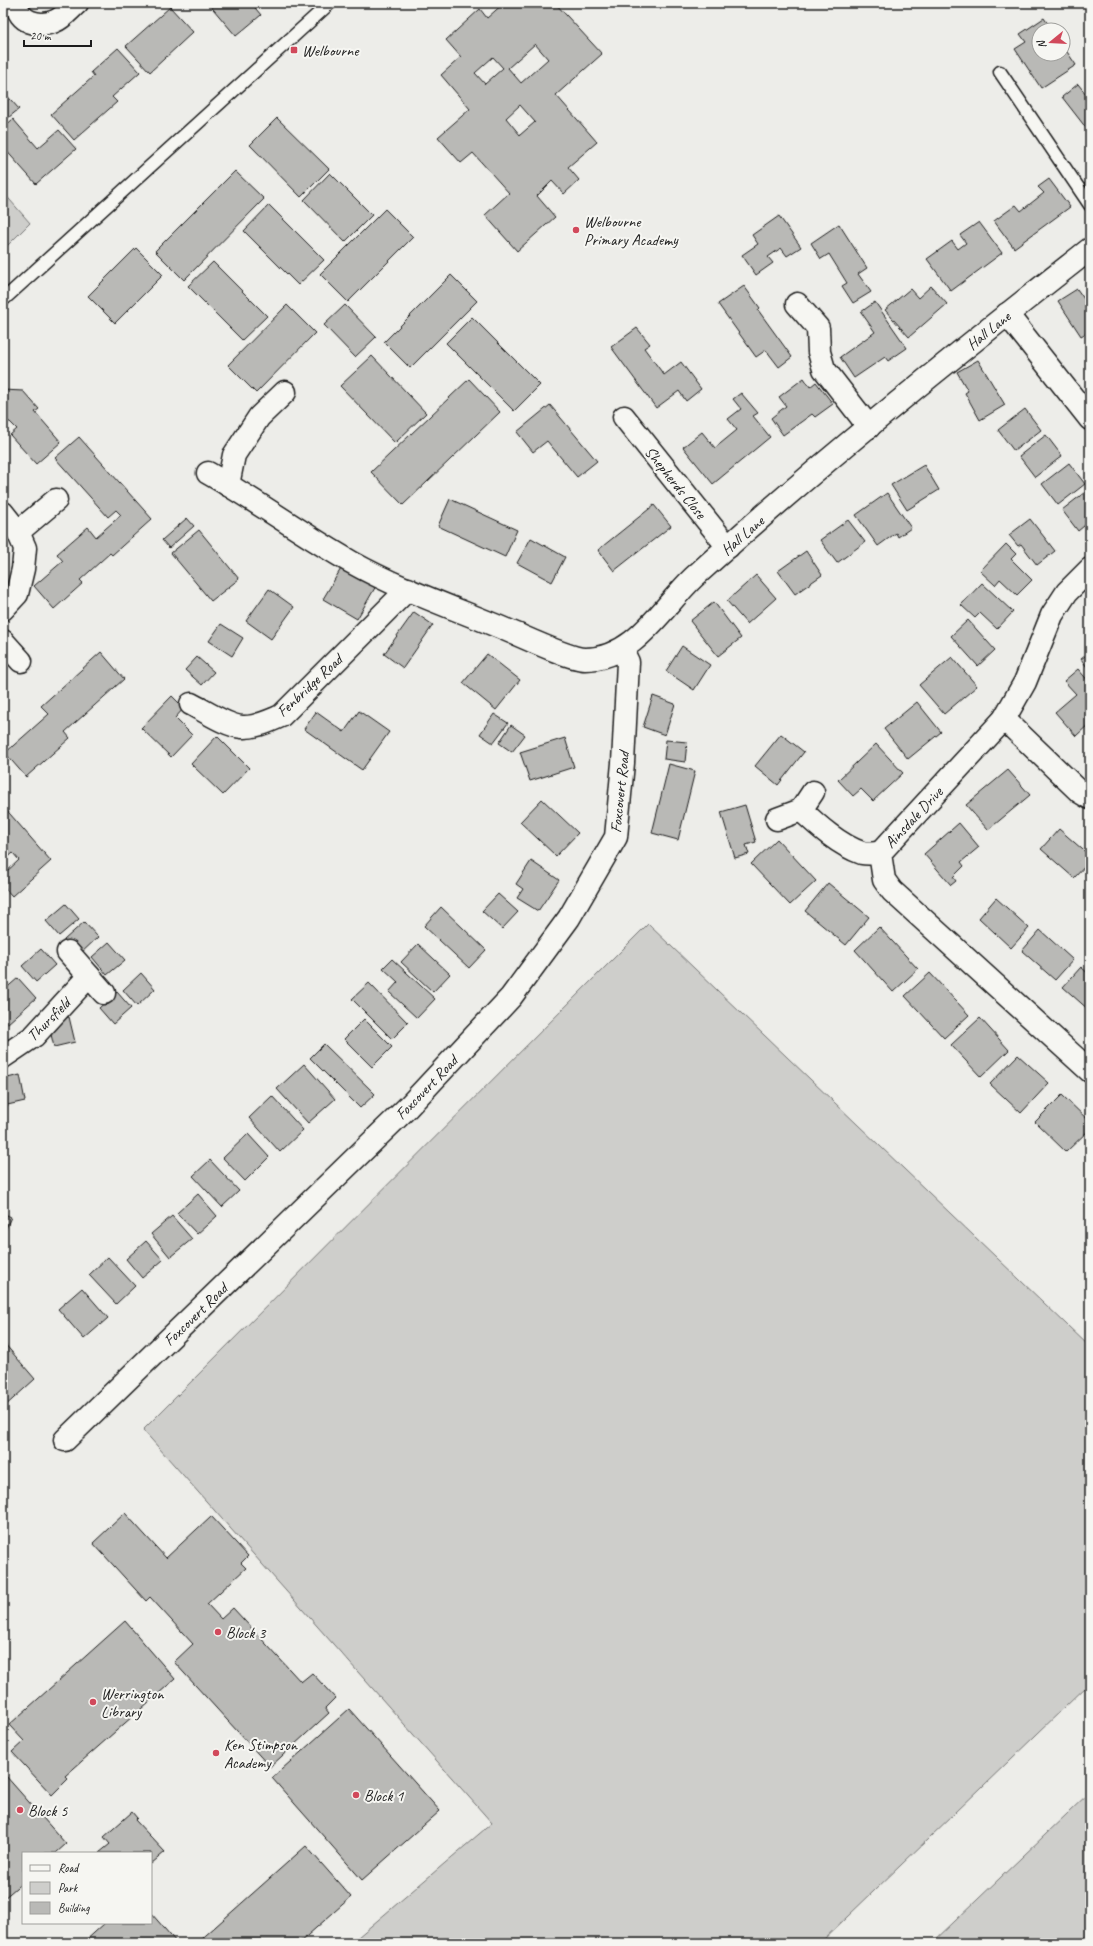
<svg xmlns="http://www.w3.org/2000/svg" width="1093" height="1946" viewBox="0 0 1093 1946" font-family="Caveat,sans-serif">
	<rect width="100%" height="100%" fill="#edede9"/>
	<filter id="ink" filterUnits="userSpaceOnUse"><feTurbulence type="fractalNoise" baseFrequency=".025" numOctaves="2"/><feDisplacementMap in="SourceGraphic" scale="8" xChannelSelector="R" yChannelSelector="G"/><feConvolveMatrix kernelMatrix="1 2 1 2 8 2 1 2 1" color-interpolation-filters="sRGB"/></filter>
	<g filter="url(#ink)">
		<g fill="#cececb" stroke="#757574">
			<path d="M 3,192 L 30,223 L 3,250 Z"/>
			<path d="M 648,924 L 1090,1347 L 1090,1683 L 820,1943 L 351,1943 L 492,1823 L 143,1430 Z"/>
			<path d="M 1090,1792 L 1090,1943 L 932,1943 Z"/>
		</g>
		<g fill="#b9b9b6" stroke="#1c1c1c" fill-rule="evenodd">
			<path d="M 208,3 L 251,3 L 261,15 L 236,36 Z"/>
			<path d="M 504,3 L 555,3 L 602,54 L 556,95 L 597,142 L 568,167 L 579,180 L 564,194 L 552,181 L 537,196 L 555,217 L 517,251 L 485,215 L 509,193 L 473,153 L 461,163 L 438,137 L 470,109 L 441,75 L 461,57 L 446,40 L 480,9 L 487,18 ZM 535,44 L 548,59 L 521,83 L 508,68 ZM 493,57 L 503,68 L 485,84 L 475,73 ZM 520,105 L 535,122 L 520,135 L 506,118 Z"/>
			<path d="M 170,7 L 193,32 L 150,72 L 126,46 Z"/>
			<path d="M 1044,18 L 1052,30 L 1039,30 L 1039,54 L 1063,54 L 1063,46 L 1076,65 L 1041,88 L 1015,49 L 1026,42 L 1020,34 Z"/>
			<path d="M 118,48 L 140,72 L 112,97 L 117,102 L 74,140 L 51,114 L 94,76 L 91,72 Z"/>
			<path d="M 1078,84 L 1090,99 L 1090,133 L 1062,97 Z"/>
			<path d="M 3,91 L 19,109 L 3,122 Z"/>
			<path d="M 277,118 L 329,169 L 301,197 L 250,145 Z"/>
			<path d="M 13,119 L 38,148 L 59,130 L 76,149 L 36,184 L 3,147 L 3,128 Z"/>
			<path d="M 235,171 L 264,199 L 184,280 L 155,251 Z"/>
			<path d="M 330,173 L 372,215 L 345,242 L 304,200 Z"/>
			<path d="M 1049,179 L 1070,207 L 1014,248 L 994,221 L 1016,205 L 1021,211 L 1044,193 L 1038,187 Z"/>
			<path d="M 1090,180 L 1090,199 L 1081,186 Z"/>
			<path d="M 269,205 L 324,260 L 298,285 L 244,231 Z"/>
			<path d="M 385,209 L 413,237 L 348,302 L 320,274 Z"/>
			<path d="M 779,216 L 801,247 L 787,256 L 781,248 L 768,257 L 773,263 L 756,275 L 742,255 L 758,244 L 752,235 Z"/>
			<path d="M 979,222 L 1002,253 L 951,291 L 927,259 L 952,241 L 958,249 L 966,243 L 960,235 Z"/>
			<path d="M 839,224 L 867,268 L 858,274 L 871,292 L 853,303 L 842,286 L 847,283 L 829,254 L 821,259 L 811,243 Z"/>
			<path d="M 136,248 L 163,275 L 115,323 L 88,296 Z"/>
			<path d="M 213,262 L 267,316 L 242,340 L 188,286 Z"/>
			<path d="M 451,275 L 477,301 L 410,368 L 384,342 Z"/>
			<path d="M 744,286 L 760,308 L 758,310 L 792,357 L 779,367 L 766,350 L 756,357 L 718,304 Z"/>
			<path d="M 931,286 L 947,304 L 909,337 L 885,310 L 910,289 L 918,298 Z"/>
			<path d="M 1077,289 L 1087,303 L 1090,301 L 1090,331 L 1081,336 L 1058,301 Z"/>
			<path d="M 875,302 L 907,348 L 888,361 L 885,357 L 854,378 L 840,357 L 875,332 L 861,312 Z"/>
			<path d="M 287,305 L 315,333 L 256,393 L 228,365 Z"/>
			<path d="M 345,305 L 376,337 L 355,357 L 324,325 Z"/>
			<path d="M 472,317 L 540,385 L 514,411 L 446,343 Z"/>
			<path d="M 637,328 L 650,344 L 644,348 L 664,375 L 681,362 L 701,389 L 686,401 L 679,391 L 656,408 L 611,347 Z"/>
			<path d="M 372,356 L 426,413 L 395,443 L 340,386 Z"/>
			<path d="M 978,360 L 1005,405 L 980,420 L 965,393 L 968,391 L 957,372 Z"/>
			<path d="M 804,378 L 810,387 L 816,382 L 833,404 L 815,417 L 812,414 L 783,435 L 771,418 L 786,406 L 779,397 Z"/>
			<path d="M 469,379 L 500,412 L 403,505 L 371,472 Z"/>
			<path d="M 3,390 L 23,391 L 39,409 L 35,412 L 61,442 L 36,464 L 10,435 L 17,429 L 10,422 L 3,421 Z"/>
			<path d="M 741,393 L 758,413 L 753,416 L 770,437 L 713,484 L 683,447 L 702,432 L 715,448 L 737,430 L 728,419 L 741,409 L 733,399 Z"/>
			<path d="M 550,405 L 597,461 L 577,477 L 547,441 L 533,452 L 517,432 Z"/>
			<path d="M 1025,409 L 1041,430 L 1014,451 L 998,430 Z"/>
			<path d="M 1046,435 L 1062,456 L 1035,477 L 1019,456 Z"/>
			<path d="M 79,437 L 152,519 L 112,555 L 110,553 L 80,580 L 83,583 L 54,609 L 34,586 L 63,561 L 57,554 L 88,527 L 96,537 L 121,515 L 116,510 L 108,517 L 55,458 Z"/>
			<path d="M 1069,463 L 1085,484 L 1058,505 L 1042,484 Z"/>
			<path d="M 924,465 L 939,490 L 907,510 L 891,485 Z"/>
			<path d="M 1089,489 L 1090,521 L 1078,531 L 1062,510 Z"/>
			<path d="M 887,493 L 911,528 L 898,537 L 896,533 L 878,546 L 856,515 Z"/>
			<path d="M 450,499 L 517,530 L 505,557 L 438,526 Z"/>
			<path d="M 654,505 L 671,526 L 614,571 L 598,550 Z"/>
			<path d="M 187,518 L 194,526 L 169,548 L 162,540 Z"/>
			<path d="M 1030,519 L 1055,551 L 1037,565 L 1021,544 L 1018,546 L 1009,535 Z"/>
			<path d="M 848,520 L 865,542 L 837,563 L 820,540 Z"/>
			<path d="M 199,530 L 239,579 L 211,601 L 171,553 Z"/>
			<path d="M 531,538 L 565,557 L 552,582 L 517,563 Z"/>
			<path d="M 1006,544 L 1016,554 L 1011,559 L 1032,580 L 1017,595 L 1000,579 L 995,585 L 980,571 Z"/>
			<path d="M 806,551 L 822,575 L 795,594 L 778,571 Z"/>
			<path d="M 342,567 L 376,586 L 357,619 L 323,599 Z"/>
			<path d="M 756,575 L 776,598 L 747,624 L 727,601 Z"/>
			<path d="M 982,583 L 1013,612 L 997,629 L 980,613 L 975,618 L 961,605 Z"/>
			<path d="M 269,589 L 294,607 L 271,639 L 246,621 Z"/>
			<path d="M 714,602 L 741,638 L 718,656 L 690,621 Z"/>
			<path d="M 414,612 L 433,625 L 403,668 L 384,654 Z"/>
			<path d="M 968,620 L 995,650 L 978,666 L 951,636 Z"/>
			<path d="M 221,624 L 243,638 L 232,656 L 209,641 Z"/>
			<path d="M 682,646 L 710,665 L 694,690 L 666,671 Z"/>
			<path d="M 101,652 L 124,679 L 65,732 L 70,738 L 26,777 L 5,753 L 49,714 L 41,706 Z"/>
			<path d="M 1090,652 L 1090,671 L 1081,659 Z"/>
			<path d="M 487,654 L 520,680 L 496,710 L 463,683 Z"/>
			<path d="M 197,657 L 214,672 L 202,685 L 185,670 Z"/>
			<path d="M 952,657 L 977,686 L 944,714 L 919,685 Z"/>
			<path d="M 1078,669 L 1090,683 L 1090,723 L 1076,736 L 1055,712 L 1076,694 L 1064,681 Z"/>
			<path d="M 172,696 L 184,708 L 175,718 L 192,735 L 171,757 L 141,728 Z"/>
			<path d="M 653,696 L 675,704 L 665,735 L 643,727 Z"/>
			<path d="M 917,702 L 941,732 L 908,759 L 884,729 Z"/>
			<path d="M 359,711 L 389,732 L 362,770 L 304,729 L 316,712 L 344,732 Z"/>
			<path d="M 494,714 L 508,723 L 493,743 L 480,734 Z"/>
			<path d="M 511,725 L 525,735 L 512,752 L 499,743 Z"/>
			<path d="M 781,734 L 804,752 L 778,785 L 755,766 Z"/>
			<path d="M 217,736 L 249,768 L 223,795 L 191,764 Z"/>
			<path d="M 565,738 L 574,767 L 530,781 L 520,752 Z"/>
			<path d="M 666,740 L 687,742 L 685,762 L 664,759 Z"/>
			<path d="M 876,744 L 903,773 L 873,801 L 861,789 L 853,796 L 838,780 Z"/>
			<path d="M 669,764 L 695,771 L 678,840 L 652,833 Z"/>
			<path d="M 1008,770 L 1030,795 L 988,830 L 966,805 Z"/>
			<path d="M 542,799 L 578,833 L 556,856 L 520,822 Z"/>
			<path d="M 745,805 L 756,842 L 746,845 L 749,854 L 735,858 L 721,812 Z"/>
			<path d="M 3,806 L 51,861 L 12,896 L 3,886 L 3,875 L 19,860 L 13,853 L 5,860 L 3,858 Z"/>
			<path d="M 959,823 L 979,847 L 961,862 L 964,866 L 953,877 L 956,881 L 951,885 L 924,854 Z"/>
			<path d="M 1059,829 L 1090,856 L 1090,861 L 1074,878 L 1041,849 Z"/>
			<path d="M 777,839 L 816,881 L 790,905 L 751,864 Z"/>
			<path d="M 531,861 L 559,880 L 538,911 L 517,898 L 523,889 L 516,884 Z"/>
			<path d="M 828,883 L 869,917 L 846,945 L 805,911 Z"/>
			<path d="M 498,894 L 518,912 L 502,929 L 482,911 Z"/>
			<path d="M 996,898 L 1029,928 L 1011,948 L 979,918 Z"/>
			<path d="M 66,904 L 79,919 L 59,936 L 46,921 Z"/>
			<path d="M 441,907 L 486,950 L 469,968 L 424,926 Z"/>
			<path d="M 84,922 L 98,937 L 78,956 L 64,940 Z"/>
			<path d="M 879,927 L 918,969 L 893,992 L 855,950 Z"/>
			<path d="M 1040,930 L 1073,960 L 1055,980 L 1022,951 Z"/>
			<path d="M 109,942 L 125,960 L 107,975 L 92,957 Z"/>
			<path d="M 418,944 L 450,974 L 433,992 L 401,962 Z"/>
			<path d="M 41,949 L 55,965 L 36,982 L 22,966 Z"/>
			<path d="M 392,959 L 435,999 L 417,1018 L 389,992 L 398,982 L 383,968 Z"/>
			<path d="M 1081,967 L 1090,975 L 1090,1011 L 1063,987 Z"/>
			<path d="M 141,973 L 155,989 L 137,1006 L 123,990 Z"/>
			<path d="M 930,973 L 969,1015 L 944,1038 L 905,996 Z"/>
			<path d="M 18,978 L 36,998 L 7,1024 L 3,1019 L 3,991 Z"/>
			<path d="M 369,983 L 408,1023 L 392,1039 L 352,999 Z"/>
			<path d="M 117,992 L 131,1008 L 113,1024 L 99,1008 Z"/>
			<path d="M 69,1017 L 75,1042 L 54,1047 L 48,1022 Z"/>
			<path d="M 980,1018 L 1009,1050 L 981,1077 L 951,1045 Z"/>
			<path d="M 364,1019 L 392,1047 L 372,1067 L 344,1039 Z"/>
			<path d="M 324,1044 L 375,1094 L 360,1108 L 310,1058 Z"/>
			<path d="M 1018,1055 L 1049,1083 L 1021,1113 L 990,1084 Z"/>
			<path d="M 304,1064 L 335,1099 L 308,1123 L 277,1089 Z"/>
			<path d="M 20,1075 L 25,1101 L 3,1106 L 3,1079 Z"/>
			<path d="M 1062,1095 L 1090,1122 L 1090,1129 L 1066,1152 L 1035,1122 Z"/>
			<path d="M 272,1096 L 303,1130 L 280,1152 L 249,1118 Z"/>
			<path d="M 248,1134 L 269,1157 L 245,1181 L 223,1158 Z"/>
			<path d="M 210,1160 L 239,1191 L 222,1207 L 193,1176 Z"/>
			<path d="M 198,1194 L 217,1216 L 197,1234 L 177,1213 Z"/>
			<path d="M 3,1213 L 11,1217 L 3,1235 Z"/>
			<path d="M 172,1216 L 192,1239 L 170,1257 L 151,1234 Z"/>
			<path d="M 146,1241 L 163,1260 L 142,1278 L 126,1259 Z"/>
			<path d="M 108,1257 L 135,1286 L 116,1304 L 89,1275 Z"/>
			<path d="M 82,1288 L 108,1318 L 84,1339 L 58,1309 Z"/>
			<path d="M 4,1343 L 35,1379 L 3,1408 L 3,1344 Z"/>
			<path d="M 125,1513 L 166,1558 L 211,1516 L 248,1556 L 241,1563 L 246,1568 L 207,1604 L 221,1619 L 233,1608 L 301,1682 L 312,1673 L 335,1698 L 325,1708 L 329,1713 L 270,1767 L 174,1662 L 193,1644 L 150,1597 L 146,1601 L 93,1543 Z"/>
			<path d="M 125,1621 L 175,1679 L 65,1776 L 68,1779 L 52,1795 L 12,1752 L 24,1741 L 9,1725 Z"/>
			<path d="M 349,1709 L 440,1811 L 362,1880 L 272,1778 Z"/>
			<path d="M 5,1775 L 66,1844 L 56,1853 L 23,1853 L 23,1882 L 3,1899 L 3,1777 Z"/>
			<path d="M 132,1812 L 137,1818 L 135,1820 L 165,1852 L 151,1864 L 151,1853 L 99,1853 L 110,1844 L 104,1837 Z"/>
			<path d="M 306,1846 L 351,1897 L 299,1943 L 197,1943 Z"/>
			<path d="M 151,1913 L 177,1943 L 83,1943 L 105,1923 L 151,1923 Z"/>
		</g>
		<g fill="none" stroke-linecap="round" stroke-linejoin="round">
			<defs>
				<g id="lane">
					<path d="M 1000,72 L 1090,205"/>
					<path d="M 3,300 L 330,3"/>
				</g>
				<g id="street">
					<path d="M 17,3 C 17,22 40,28 55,21 C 63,18 70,9 77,3"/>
					<path d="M 797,304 L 818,328 L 819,352 L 824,369 L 869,427"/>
					<path d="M 1007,314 L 1090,419"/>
					<path d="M 624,417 L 728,547"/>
					<path d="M 208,473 C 257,501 302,534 351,562 C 401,590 457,609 509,631 C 526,638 570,659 585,659 C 635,659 662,607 694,577 C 821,462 955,355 1090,249"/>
					<path d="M 228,485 L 234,455 L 259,417 L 285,392"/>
					<path d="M 3,513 L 18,532 L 25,548 L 23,569 L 17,594 L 3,609"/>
					<path d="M 18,532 L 56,500"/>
					<path d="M 1090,569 L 1067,592 L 1052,615 L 1025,682 L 1004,719 L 880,853 L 884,880 L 892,891 L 1090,1071"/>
					<path d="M 3,641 L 21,661"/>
					<path d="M 191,704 C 205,711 227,726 242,727 C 255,728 269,721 281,716 L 408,589"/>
					<path d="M 1004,719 L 1080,792 L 1090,798"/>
					<path d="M 801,810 C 818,826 839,845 862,853 C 867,854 875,853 880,853"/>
					<path d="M 777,819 L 801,810 L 813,792"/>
					<path d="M 68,952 L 104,993"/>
					<path d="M 3,1057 L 34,1036 L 89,976"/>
					<path d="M 65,1440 L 408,1107 L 511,997 L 569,918 L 616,837 L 623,763 L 628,662 L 622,650"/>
				</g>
			</defs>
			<use href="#lane" stroke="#1c1c1c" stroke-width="15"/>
			<use href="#street" stroke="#1c1c1c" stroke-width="25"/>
			<use href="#lane" stroke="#f6f6f2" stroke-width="12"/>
			<use href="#street" stroke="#f6f6f2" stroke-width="22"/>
		</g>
	</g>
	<g fill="#d1495b" stroke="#f6f6f2" stroke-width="1.5">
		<rect x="290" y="46" width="8" height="8" rx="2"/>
		<circle cx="576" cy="230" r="4"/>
		<circle cx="218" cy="1632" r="4"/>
		<circle cx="93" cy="1702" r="4"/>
		<circle cx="216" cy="1753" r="4"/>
		<circle cx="356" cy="1795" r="4"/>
		<circle cx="20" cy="1810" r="4"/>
	</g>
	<g text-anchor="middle" stroke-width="4" stroke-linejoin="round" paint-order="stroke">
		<g font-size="16" fill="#1c1c1c" stroke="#f6f6f2" text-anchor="start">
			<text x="302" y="56">Welbourne</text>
			<text x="584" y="227">Welbourne<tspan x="584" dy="18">Primary Academy</tspan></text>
			<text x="226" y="1638">Block 3</text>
			<text x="101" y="1699">Werrington<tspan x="101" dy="18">Library</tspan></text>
			<text x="224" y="1750">Ken Stimpson<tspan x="224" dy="18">Academy</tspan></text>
			<text x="364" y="1801">Block 1</text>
			<text x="28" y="1816">Block 5</text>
		</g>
		<g font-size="16" fill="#1c1c1c" stroke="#f6f6f2">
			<text transform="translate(988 330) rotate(-39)" y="6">Hall Lane</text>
			<text transform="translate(676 482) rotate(51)" y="6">Shepherds Close</text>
			<text transform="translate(742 535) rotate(-41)" y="6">Hall Lane</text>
			<text transform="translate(309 685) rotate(-43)" y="6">Fenbridge Road</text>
			<text transform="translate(619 792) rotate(-84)" y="6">Foxcovert Road</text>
			<text transform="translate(913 817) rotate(-47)" y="6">Ainsdale Drive</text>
			<text transform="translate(48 1019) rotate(-45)" y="6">Thursfield</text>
			<text transform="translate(426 1087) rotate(-46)" y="6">Foxcovert Road</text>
			<text transform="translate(195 1314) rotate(-44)" y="6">Foxcovert Road</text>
		</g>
	</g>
	<rect width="1093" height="1946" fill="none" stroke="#f6f6f2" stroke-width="16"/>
	<rect x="8" y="8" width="1077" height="1930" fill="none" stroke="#1c1c1c" stroke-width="1.5" filter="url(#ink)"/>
	<rect x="22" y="1852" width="130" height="72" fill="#f6f6f2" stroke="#9f9f9c"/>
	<rect x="30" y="1865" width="20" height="6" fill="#f6f6f2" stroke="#9f9f9c"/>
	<text x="58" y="1872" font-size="12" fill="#1c1c1c">Road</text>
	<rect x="30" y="1882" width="20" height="12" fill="#cececb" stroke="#9f9f9c"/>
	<text x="58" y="1892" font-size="12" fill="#1c1c1c">Park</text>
	<rect x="30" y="1902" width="20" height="12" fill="#b9b9b6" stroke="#9f9f9c"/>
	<text x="58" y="1912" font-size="12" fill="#1c1c1c">Building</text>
	<g transform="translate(1051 42) rotate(252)"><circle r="19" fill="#f6f6f2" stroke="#9f9f9c"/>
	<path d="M0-3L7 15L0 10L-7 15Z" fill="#d1495b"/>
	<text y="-6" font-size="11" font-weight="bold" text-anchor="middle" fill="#1c1c1c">N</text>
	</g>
	<path d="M24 40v6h67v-6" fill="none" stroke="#1c1c1c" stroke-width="2"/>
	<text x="30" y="40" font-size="12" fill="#1c1c1c" stroke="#f6f6f2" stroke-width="3" paint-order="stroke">20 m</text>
</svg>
